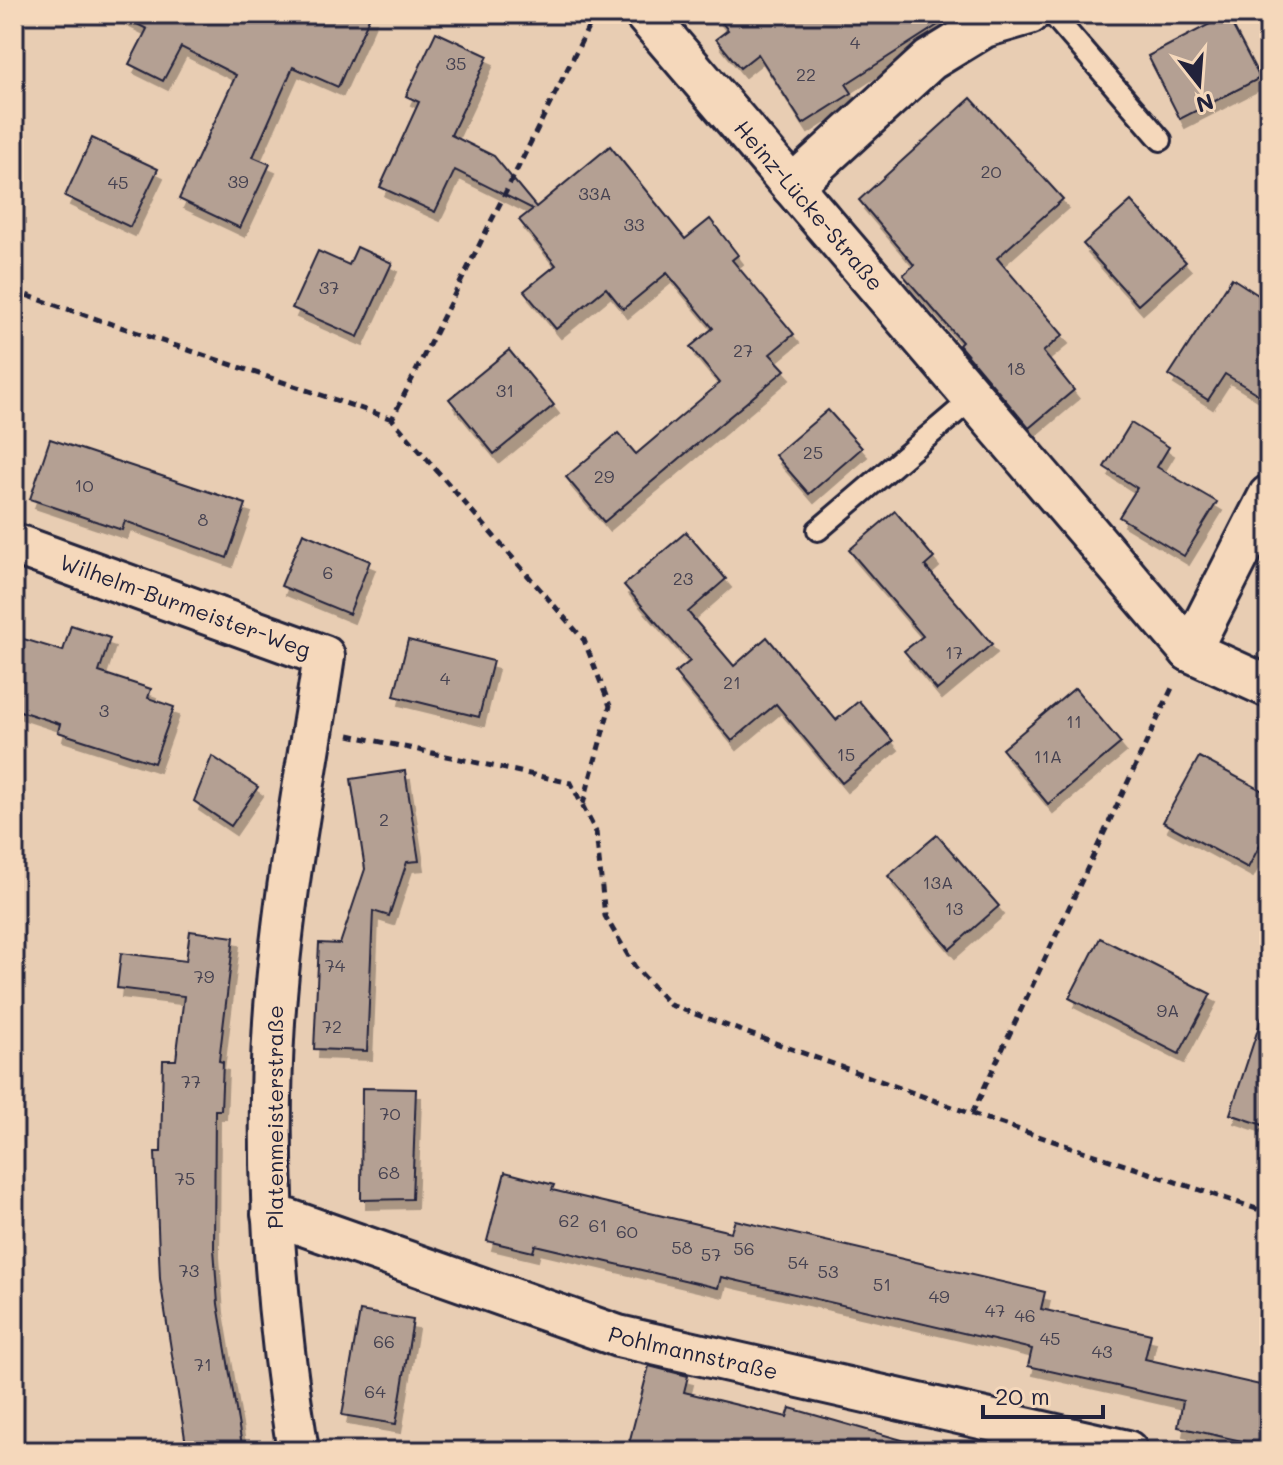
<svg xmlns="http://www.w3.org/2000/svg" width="1283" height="1465" viewBox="0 0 1283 1465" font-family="Mali,sans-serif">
	<defs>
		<filter id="shadow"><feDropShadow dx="5" dy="9" stdDeviation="0" flood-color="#0004"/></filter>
	</defs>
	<rect width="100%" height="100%" fill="#e8cdb3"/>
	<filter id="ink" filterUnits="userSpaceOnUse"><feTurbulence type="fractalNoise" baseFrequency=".0125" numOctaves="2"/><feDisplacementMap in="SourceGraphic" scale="16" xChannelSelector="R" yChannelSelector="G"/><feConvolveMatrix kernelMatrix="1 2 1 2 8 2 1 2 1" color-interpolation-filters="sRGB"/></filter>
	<g filter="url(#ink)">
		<g fill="#b4a093" stroke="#22223b" stroke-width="2" filter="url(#shadow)">
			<path d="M 117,14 L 371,14 L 338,87 L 293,67 L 253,157 L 270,164 L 240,228 L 179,199 L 236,75 L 181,47 L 163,81 L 129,64 L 147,29 Z"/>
			<path d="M 715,14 L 955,14 L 846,84 L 852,93 L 803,124 L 758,54 L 740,68 L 716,39 L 728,30 Z"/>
			<path d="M 1227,15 L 1260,78 L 1180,119 L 1148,56 Z"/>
			<path d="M 436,32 L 488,56 L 451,135 L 494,156 L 536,207 L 610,146 L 685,239 L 710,219 L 738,255 L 732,260 L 794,334 L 770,354 L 785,370 L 604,522 L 566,477 L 618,433 L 636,454 L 720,383 L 690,347 L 713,328 L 667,273 L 623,309 L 606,288 L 556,329 L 524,291 L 556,265 L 519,220 L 533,209 L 455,170 L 435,212 L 380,187 L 419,102 L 406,96 Z"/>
			<path d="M 971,98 L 1063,199 L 997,258 L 1063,335 L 1043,352 L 1074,390 L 1029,428 L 959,345 L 962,342 L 903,275 L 914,265 L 859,200 Z"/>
			<path d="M 92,138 L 158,169 L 130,227 L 65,196 Z"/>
			<path d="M 1131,201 L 1186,262 L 1138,305 L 1083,244 Z"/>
			<path d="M 357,247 L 392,263 L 358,337 L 292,308 L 318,251 L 349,265 Z"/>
			<path d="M 1232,278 L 1269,302 L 1269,401 L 1225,374 L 1208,400 L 1169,375 Z"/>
			<path d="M 509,350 L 554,405 L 494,454 L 449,399 Z"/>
			<path d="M 828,410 L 862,448 L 809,494 L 775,455 Z"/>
			<path d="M 1131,423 L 1169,447 L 1157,467 L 1217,502 L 1184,556 L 1119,517 L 1137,488 L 1104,467 Z"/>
			<path d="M 50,439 L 246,504 L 227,558 L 125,521 L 122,530 L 30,499 Z"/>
			<path d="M 895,511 L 934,558 L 925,566 L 992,644 L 937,690 L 904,651 L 923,636 L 849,550 Z"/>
			<path d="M 686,532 L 726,579 L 688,612 L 734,666 L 767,637 L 836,720 L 859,701 L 893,741 L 842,783 L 776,704 L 732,741 L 675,673 L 690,661 L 624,585 Z"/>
			<path d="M 303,533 L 370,561 L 349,614 L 281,586 Z"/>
			<path d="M 71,625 L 110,638 L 99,672 L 151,689 L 148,698 L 174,707 L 154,763 L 58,732 L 60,724 L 14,709 L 14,636 L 63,651 Z"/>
			<path d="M 408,640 L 493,661 L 479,717 L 394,696 Z"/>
			<path d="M 1075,688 L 1121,743 L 1048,804 L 1002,749 Z"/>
			<path d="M 212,756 L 258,787 L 231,826 L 194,801 Z"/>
			<path d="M 1199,757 L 1269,794 L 1269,828 L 1248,868 L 1163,822 Z"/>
			<path d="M 405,771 L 419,861 L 407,862 L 389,916 L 373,911 L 367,1051 L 314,1049 L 319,943 L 340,944 L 365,869 L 351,779 Z"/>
			<path d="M 937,835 L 999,906 L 950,949 L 888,876 Z"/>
			<path d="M 190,931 L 234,937 L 219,1061 L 223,1062 L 221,1110 L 215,1110 L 214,1248 L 218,1304 L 243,1451 L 187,1451 L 160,1279 L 155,1152 L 161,1152 L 163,1060 L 176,1060 L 184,996 L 117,988 L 121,953 L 186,961 Z"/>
			<path d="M 1100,938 L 1211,994 L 1179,1054 L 1069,998 Z"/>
			<path d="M 1263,1014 L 1269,1015 L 1269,1127 L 1230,1114 Z"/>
			<path d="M 362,1088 L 416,1089 L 412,1199 L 361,1200 Z"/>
			<path d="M 505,1172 L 554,1185 L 552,1190 L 731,1232 L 735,1220 L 1045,1292 L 1041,1309 L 1151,1334 L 1145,1359 L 1269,1387 L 1269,1447 L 1178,1427 L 1183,1401 L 1028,1366 L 1032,1349 L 721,1277 L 718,1288 L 535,1245 L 533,1252 L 487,1241 Z"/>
			<path d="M 360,1311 L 413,1320 L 396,1424 L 342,1415 Z"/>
			<path d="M 649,1366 L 688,1376 L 684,1392 L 787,1417 L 790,1408 L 909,1442 L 907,1451 L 627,1451 Z"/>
		</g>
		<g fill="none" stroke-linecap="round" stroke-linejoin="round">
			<defs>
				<g id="service">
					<path d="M 1052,14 L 1161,140"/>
					<path d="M 818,530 L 973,398"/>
				</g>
				<g id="minor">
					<path id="s1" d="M 645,14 L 1190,651 L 1269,687"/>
					<path d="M 792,186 L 930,60 L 984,27 L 1029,14"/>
					<path id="s2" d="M 14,544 L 324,656 C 306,778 282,899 274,1022 C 265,1165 275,1310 298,1451"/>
					<path d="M 1190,651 L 1269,496"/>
					<path id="s3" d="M 272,1214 L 618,1336 L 1127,1451"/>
				</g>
			</defs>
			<use href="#service" stroke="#22223b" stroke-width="26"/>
			<use href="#minor" stroke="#22223b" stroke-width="46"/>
			<g stroke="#22223b" stroke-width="5" stroke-dasharray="8 6" stroke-linecap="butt">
				<path d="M 14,291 L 392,419"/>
				<path d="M 349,735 L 571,783 L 596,832 L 605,916 L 635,967 L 670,1005 L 972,1114 L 1269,1213"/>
				<path d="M 583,804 L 610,706 L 584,640 L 392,419 L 595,14"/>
				<path d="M 972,1114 L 1172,688"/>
			</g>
			<use href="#service" stroke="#f5d8bb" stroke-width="20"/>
			<use href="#minor" stroke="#f5d8bb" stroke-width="40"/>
		</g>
	</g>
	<g text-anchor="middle" stroke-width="8" stroke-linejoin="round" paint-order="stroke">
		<g font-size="18" fill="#464251">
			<text x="855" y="49">4</text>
			<text x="456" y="70">35</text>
			<text x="806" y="81">22</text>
			<text x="991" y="178">20</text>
			<text x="238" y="188">39</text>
			<text x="118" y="189">45</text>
			<text x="595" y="200">33A</text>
			<text x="634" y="231">33</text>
			<text x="329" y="294">37</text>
			<text x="743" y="357">27</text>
			<text x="1016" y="375">18</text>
			<text x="505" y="397">31</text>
			<text x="813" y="459">25</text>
			<text x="604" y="483">29</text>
			<text x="84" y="492">10</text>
			<text x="203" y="526">8</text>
			<text x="328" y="579">6</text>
			<text x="683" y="585">23</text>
			<text x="954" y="659">17</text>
			<text x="445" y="685">4</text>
			<text x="732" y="689">21</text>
			<text x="104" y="717">3</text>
			<text x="1074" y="728">11</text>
			<text x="846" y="761">15</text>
			<text x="1048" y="763">11A</text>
			<text x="384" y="826">2</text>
			<text x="938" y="889">13A</text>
			<text x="954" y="915">13</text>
			<text x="335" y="972">74</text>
			<text x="204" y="983">79</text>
			<text x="1168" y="1017">9A</text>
			<text x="332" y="1033">72</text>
			<text x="191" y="1088">77</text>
			<text x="390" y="1120">70</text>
			<text x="389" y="1179">68</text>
			<text x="185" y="1185">75</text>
			<text x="569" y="1227">62</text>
			<text x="598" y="1232">61</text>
			<text x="627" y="1238">60</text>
			<text x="682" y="1254">58</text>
			<text x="744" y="1255">56</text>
			<text x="711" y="1261">57</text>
			<text x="798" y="1269">54</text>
			<text x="189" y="1277">73</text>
			<text x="828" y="1278">53</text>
			<text x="882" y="1291">51</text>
			<text x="939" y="1303">49</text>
			<text x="995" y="1317">47</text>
			<text x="1025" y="1322">46</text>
			<text x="1050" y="1345">45</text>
			<text x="384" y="1348">66</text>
			<text x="1102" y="1358">43</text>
			<text x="203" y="1371">71</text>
			<text x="375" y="1398">64</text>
		</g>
		<g font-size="22" fill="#22223b" stroke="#f5d8bb">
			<text dy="8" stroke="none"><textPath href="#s1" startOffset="252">Heinz-Lücke-Straße</textPath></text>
			<text dy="8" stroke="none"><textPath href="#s2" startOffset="182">Wilhelm-Burmeister-Weg</textPath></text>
			<text transform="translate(275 1117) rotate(-90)" y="8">Platenmeisterstraße</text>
			<text dy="8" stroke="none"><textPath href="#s3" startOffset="444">Pohlmannstraße</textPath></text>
		</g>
	</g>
	<rect width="1283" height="1465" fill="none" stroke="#f5d8bb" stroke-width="48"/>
	<rect x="24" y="24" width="1235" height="1417" fill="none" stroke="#22223b" stroke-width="3" filter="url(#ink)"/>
	<g transform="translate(1199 84) rotate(163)" stroke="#f5d8bb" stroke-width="6" paint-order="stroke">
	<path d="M0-6L14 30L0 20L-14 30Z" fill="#22223b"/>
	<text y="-12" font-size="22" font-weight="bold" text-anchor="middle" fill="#22223b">N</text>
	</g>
	<path d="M983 1405v12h120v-12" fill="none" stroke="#22223b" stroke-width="4"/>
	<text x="995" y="1405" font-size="24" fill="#22223b" stroke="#f5d8bb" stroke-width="6" paint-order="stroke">20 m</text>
</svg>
